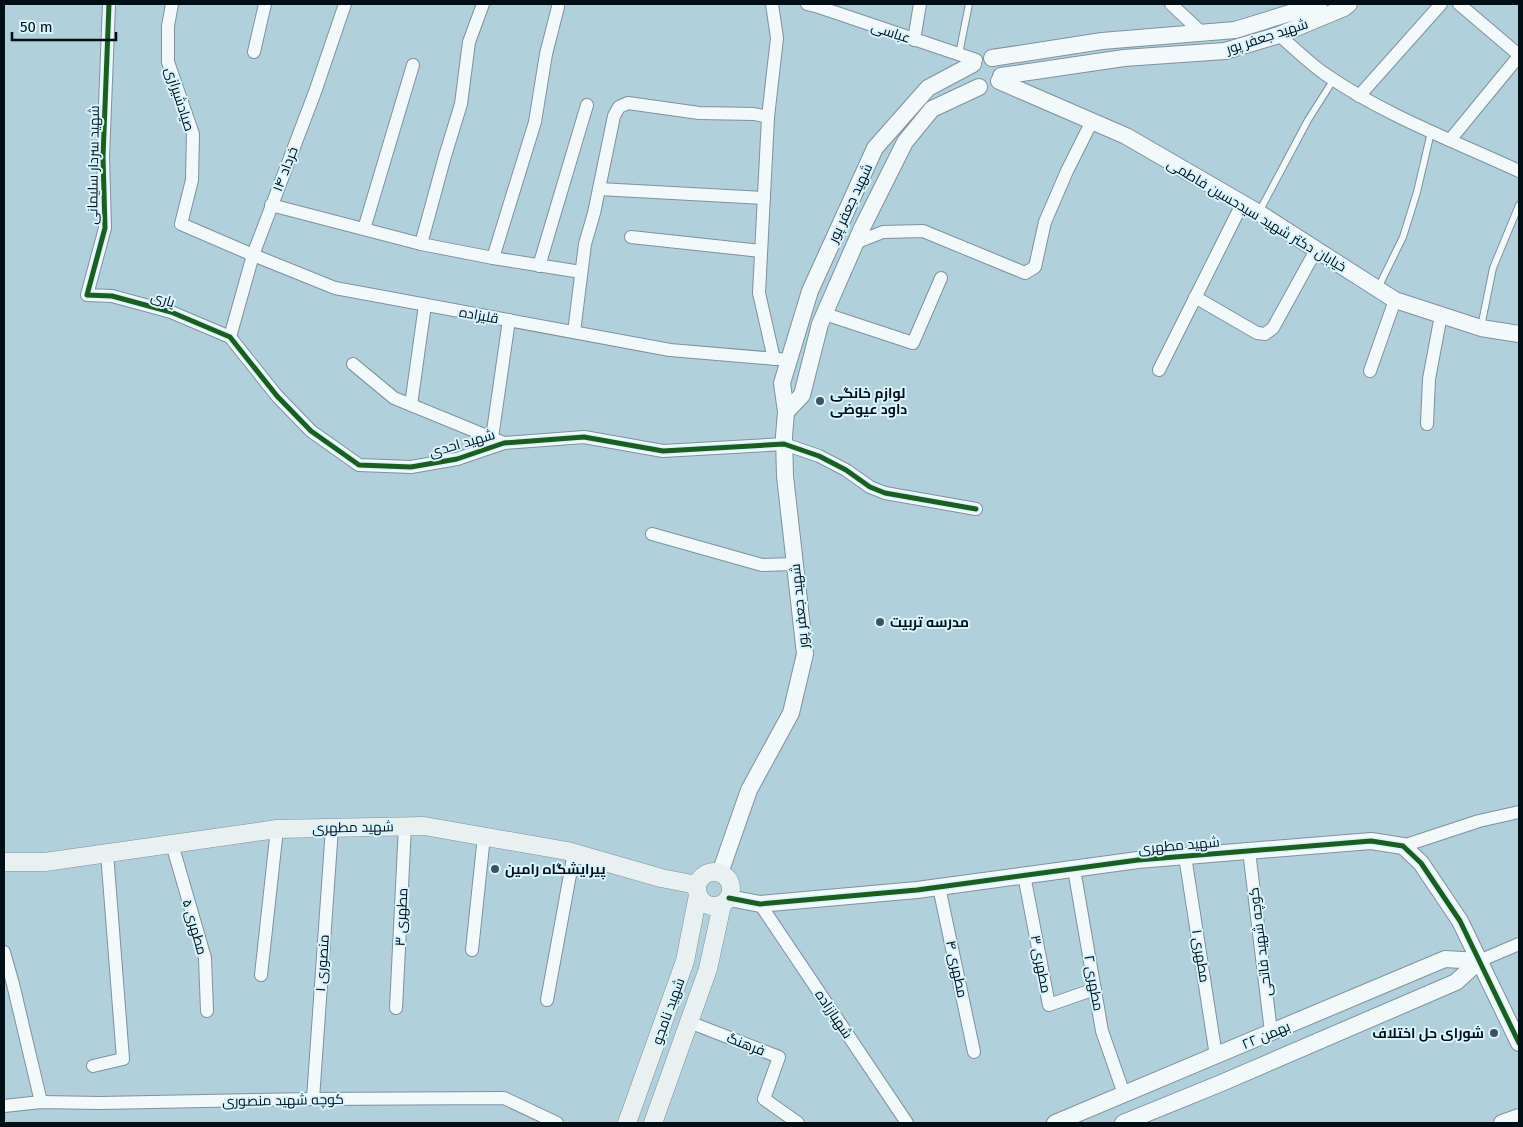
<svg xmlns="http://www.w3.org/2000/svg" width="1523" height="1127" viewBox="0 0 1523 1127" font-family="'Fira Sans',Cairo,sans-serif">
	<rect width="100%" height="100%" fill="#b2cfdc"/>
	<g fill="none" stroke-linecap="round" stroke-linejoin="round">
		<defs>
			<g id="service">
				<path d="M 959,54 L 969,4"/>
				<path d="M 1259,212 L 1308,120 L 1334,79"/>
				<path d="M 1378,288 L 1403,237 L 1417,192 L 1431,132"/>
				<path d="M 1481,327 L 1493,268 L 1519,205"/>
			</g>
			<g id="minor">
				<path d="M 109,4 L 103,157 L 105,228 L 87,295 L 112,296 L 171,312 L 230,337 L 277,396 L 311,431 L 359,465 L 411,467 L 457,459 L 504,443 L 584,437 L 663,451 L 784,444 L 819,456 L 846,470 L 870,487 L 885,493 L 976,509"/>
				<path d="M 172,4 L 168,26 L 168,62 L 193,134 L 192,180 L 181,224 L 253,255 L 335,288 L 670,350 L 789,360"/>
				<path d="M 772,4 L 777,38 L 768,117 L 759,293 L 774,359"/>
				<path d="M 807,4 L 819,7 L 976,60"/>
				<path d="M 1171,4 L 1202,33"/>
				<path d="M 1459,4 L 1519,55"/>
				<path d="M 1279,35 C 1294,48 1309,63 1325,74 C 1384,115 1454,141 1519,171"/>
				<path d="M 914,40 L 920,4"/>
				<path d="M 254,52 L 265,4"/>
				<path d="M 1359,96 L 1441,4"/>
				<path d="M 1450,140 L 1519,56"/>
				<path d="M 599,189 L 764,198"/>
				<path d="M 271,205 L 421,244 L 445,156 L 461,104 L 469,42 L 483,4"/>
				<path d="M 364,229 L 413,65"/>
				<path d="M 631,237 L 761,251"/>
				<path d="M 855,243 L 883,232 L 923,231 L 1025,273 L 1035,267 L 1045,222 L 1067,171 L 1092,121"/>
				<path d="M 421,244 L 493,258 L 581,272"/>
				<path d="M 493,258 L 535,122 L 546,54 L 558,7"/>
				<path d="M 539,266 L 587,105"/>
				<path d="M 1195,297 L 1257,333 L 1265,334 L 1273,328 L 1316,250"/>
				<path d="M 825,314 L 913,343 L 941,278"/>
				<path d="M 574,332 L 585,244 L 594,213 L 614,116 L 619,107 L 628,103 L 699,113 L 754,114 L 768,117"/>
				<path d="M 230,337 L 253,255 L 315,92 L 345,4"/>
				<path d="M 353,364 L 394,398 L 504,443"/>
				<path d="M 1159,370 L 1242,204"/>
				<path d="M 1370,371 L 1395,300"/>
				<path d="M 411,405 L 425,305"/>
				<path d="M 1427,424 L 1429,379 L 1441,315"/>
				<path d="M 492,438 L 509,320"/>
				<path d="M 652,534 L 762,565 L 795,564"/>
				<path d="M 172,844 L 205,958 L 207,1011"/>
				<path d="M 1403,846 L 1479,821 L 1519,812"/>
				<path d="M 1249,851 L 1271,1032"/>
				<path d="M 1185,856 L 1216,1056"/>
				<path d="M 1074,869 L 1102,1031 L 1124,1094"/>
				<path d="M 1024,875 L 1049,1005 L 1095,989"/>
				<path d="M 939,887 L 974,1052"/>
				<path d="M 760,904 L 907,1123"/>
				<path d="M 472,950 L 484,836"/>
				<path d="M 4,952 L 13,984 L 41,1102"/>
				<path d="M 1479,961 L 1519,944"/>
				<path d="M 261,975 L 277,829"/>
				<path d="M 547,1000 L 574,853"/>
				<path d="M 396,1008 L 405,826"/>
				<path d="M 689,1022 L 779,1057 L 764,1099 L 798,1123"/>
				<path d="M 93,1066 L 123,1059 L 107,853"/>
				<path d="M 313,1099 L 332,828"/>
				<path d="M 4,1106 L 41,1102 L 100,1103 L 313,1099 L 504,1098 L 557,1123"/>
			</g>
			<g id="tertiary">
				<path d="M 992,58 L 1102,41 L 1235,30 L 1319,4"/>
				<path d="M 1001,76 L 1124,58 L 1225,51 L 1279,35 L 1344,8 L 1349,4"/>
				<path d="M 999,81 L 1126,136 L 1259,213 L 1395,300 L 1481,328 L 1519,334"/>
				<path d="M 786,412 L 802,395 L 820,324 L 862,228 L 905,142 L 932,109 L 979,87"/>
				<path d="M 720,873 L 749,790 L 791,713 L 805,654 L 785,476 L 784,436 L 786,412 L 782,383 L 810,291 L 875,148 L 928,88 L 973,64"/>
				<path d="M 729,898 L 760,904 L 917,890 L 1138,860 L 1371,841 L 1403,846 L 1421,863 L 1460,921 L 1519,1043"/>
				<path d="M 1055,1123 L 1445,959 L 1479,961"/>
				<path d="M 1123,1123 L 1219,1084 L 1456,982 L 1479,961"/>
				<path d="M 1502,1123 L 1519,1117"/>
			</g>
			<g id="secondary">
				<path d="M 4,862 L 45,862 L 277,829 L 424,826 L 567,851 L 661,878 L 697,885"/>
				<circle cx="714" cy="889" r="17"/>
				<path d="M 627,1123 L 685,961 L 698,895"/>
				<path d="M 653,1123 L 708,969 L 722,905"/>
			</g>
		</defs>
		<use href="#service" stroke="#7c939d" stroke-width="8"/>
		<use href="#minor" stroke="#7c939d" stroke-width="14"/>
		<use href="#tertiary" stroke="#7c939d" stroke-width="18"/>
		<use href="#secondary" stroke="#7c939d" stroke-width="19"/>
		<use href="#service" stroke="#f3f8fa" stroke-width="6"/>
		<use href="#minor" stroke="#f3f8fa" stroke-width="12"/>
		<use href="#tertiary" stroke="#f3f8fa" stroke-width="16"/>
		<use href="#secondary" stroke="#e8f0f0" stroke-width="18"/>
		<defs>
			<g id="cycleway">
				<path d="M 109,4 L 103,157 L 105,228 L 87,295 L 112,296 L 171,312 L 230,337 L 277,396 L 311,431 L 359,465 L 411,467 L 457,459 L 504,443 L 584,437 L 663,451 L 784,444 L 819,456 L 846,470 L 870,487 L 885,493 L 976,509"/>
				<path d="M 729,898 L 760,904 L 917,890 L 1138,860 L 1371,841 L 1403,846 L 1421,863 L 1460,921 L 1519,1043"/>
			</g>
		</defs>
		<use href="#cycleway" stroke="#d8f4fe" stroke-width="8"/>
		<use href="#cycleway" stroke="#1b5e20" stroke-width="5"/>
	</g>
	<g fill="#3e525b" stroke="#d8f4fe" stroke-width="2">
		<circle cx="820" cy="401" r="5"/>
		<circle cx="880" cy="622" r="5"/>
		<circle cx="495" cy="869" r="5"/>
		<circle cx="1494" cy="1033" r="5"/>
	</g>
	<g text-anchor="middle" stroke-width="4" stroke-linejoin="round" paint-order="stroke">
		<g font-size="14" fill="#000e16" stroke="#d8f4fe">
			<text transform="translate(891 32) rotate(19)" y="5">عباسی</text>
			<text transform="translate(1267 36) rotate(-18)" y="5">شهید جعفر پور</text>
			<text transform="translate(180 99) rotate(72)" y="5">صیادشیرازی</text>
			<text transform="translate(93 165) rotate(-89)" y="5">شهید سردار سلیمانی</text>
			<text transform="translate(285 169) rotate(-69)" y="5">۱۴ خرداد</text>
			<text transform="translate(850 203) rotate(-65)" y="5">شهید جعفر پور</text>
			<text transform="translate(1257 215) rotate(31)" y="5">خیابان دکتر شهید سیدحسین فاطمی</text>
			<text transform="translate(163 299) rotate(17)" y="5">یاری</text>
			<text transform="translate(479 315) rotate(10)" y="5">قلیزاده</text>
			<text transform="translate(462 443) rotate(-16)" y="5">شهید احدی</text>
			<text transform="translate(799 606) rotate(-96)" y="5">شهید جعفر پور</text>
			<text transform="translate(353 827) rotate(-1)" y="5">شهید مطهری</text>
			<text transform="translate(1179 845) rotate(-5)" y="5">شهید مطهری</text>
			<text transform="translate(401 917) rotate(-87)" y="5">مطهری ۳</text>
			<text transform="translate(195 927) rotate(74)" y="5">مطهری ۵</text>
			<text transform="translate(1260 942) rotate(-97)" y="5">کوچه شهید فاتحی</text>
			<text transform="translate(1201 956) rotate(81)" y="5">مطهری ۱</text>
			<text transform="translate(322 963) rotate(-86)" y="5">منصوری ۱</text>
			<text transform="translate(1041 964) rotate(79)" y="5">مطهری ۳</text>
			<text transform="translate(957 969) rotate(78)" y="5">مطهری ۴</text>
			<text transform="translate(1094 983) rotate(80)" y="5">مطهری ۲</text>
			<text transform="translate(668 1011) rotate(-70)" y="5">شهید نامجو</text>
			<text transform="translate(834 1014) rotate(56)" y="5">شهباززاده</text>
			<text transform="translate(1266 1035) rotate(-23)" y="5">۲۲ بهمن</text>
			<text transform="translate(746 1044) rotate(21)" y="5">فرهنگ</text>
			<text transform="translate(283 1100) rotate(-1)" y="5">کوچه شهید منصوری</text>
		</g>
		<g font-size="14" font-weight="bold" fill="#000e16" stroke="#d8f4fe" text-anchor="start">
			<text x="830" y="398">لوازم خانگی<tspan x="830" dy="16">داود عیوضی</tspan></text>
			<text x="890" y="627">مدرسه تربیت</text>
			<text x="505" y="874">پیرایشگاه ‌رامین</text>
			<text x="1484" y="1038" text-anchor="end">شورای حل اختلاف</text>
		</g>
	</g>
	<rect width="1523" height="1127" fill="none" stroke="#000e16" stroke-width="10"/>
	<path d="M12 32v8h104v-8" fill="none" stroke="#000e16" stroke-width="2.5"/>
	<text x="20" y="32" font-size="15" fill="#000e16" stroke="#d8f4fe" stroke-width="4" paint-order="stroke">50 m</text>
</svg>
